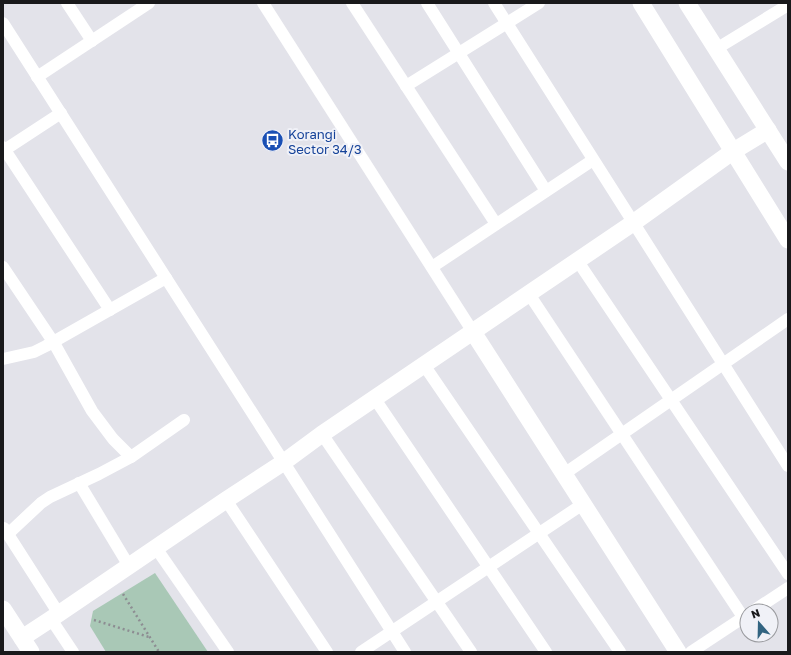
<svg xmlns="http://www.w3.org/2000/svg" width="791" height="655" viewBox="0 0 791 655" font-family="'Golos Text',sans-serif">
	<rect width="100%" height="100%" fill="#e3e3ea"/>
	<path fill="#a9c8b6" d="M 155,573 L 208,652 L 106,652 L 90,626 L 93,611 Z"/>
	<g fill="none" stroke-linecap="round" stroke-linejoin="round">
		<g stroke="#8d8d92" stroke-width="2.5" stroke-dasharray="2 3" stroke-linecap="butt">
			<path d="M 123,594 L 159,652"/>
			<path d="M 94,620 L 149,637"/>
		</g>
		<g stroke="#fff" stroke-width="12">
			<path d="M 67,3 L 92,41"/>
			<path d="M 263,3 L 473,332"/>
			<path d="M 352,3 L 496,224"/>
			<path d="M 427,3 L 546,191"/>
			<path d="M 494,3 L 788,466"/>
			<path d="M 3,23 L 405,652"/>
			<path d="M 716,49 L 788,5"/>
			<path d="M 37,77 L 149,3"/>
			<path d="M 406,86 L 539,3"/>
			<path d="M 3,147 L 110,310"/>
			<path d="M 3,151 L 61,113"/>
			<path d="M 577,260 L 788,574"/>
			<path d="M 3,267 L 54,343 L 92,411 L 113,439 L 131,457"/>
			<path d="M 432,267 L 593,160"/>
			<path d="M 529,294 L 743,617"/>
			<path d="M 3,359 L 34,352 L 46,346 L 166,278"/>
			<path d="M 424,365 L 620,652"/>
			<path d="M 375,399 L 546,652"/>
			<path d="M 322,434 L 471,652"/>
			<path d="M 564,474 L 788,319"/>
			<path d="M 79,483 L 129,566"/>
			<path d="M 226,500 L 327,652"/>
			<path d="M 4,528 L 59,614"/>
			<path d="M 8,534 L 41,503 L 50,497 L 99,474 L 131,457 L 184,420"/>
			<path d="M 156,548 L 228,652"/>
			<path d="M 753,611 L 788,588"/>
			<path d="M 51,619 L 73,652"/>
			<path d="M 361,652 L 583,504"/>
			<path d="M 691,652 L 747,615"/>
		</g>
		<g stroke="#fff" stroke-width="17">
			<path d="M 641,3 L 788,240"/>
			<path d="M 687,3 L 788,162"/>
			<path d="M 473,332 L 678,652"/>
			<path d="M 3,609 L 31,652"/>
			<path d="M 22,638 L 51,619 L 226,500 L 284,462 L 322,434 L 633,223 L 732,152 L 768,130"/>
		</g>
	</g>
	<defs>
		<symbol id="bus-disc" viewBox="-11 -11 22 22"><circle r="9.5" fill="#1a4fb4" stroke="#f0f1f7"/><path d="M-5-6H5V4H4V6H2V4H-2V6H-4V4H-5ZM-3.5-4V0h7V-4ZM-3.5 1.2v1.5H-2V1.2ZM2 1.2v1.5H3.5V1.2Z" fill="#fff"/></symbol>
	</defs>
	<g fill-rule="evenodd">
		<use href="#bus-disc" x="260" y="128" width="25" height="25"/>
	</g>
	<g text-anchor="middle" stroke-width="4" stroke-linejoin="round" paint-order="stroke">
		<g font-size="13" fill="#164399" stroke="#f0f1f7" text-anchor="start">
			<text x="288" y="139">Korangi<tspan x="288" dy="15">Sector 34/3</tspan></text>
		</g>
	</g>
	<rect width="791" height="655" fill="none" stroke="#19191b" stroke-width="8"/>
	<g transform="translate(759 623) rotate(340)"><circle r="19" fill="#f0f1f7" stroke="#9a9b9f"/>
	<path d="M0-3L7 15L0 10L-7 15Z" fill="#326481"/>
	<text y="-6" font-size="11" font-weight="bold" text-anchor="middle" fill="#19191b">N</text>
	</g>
</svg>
